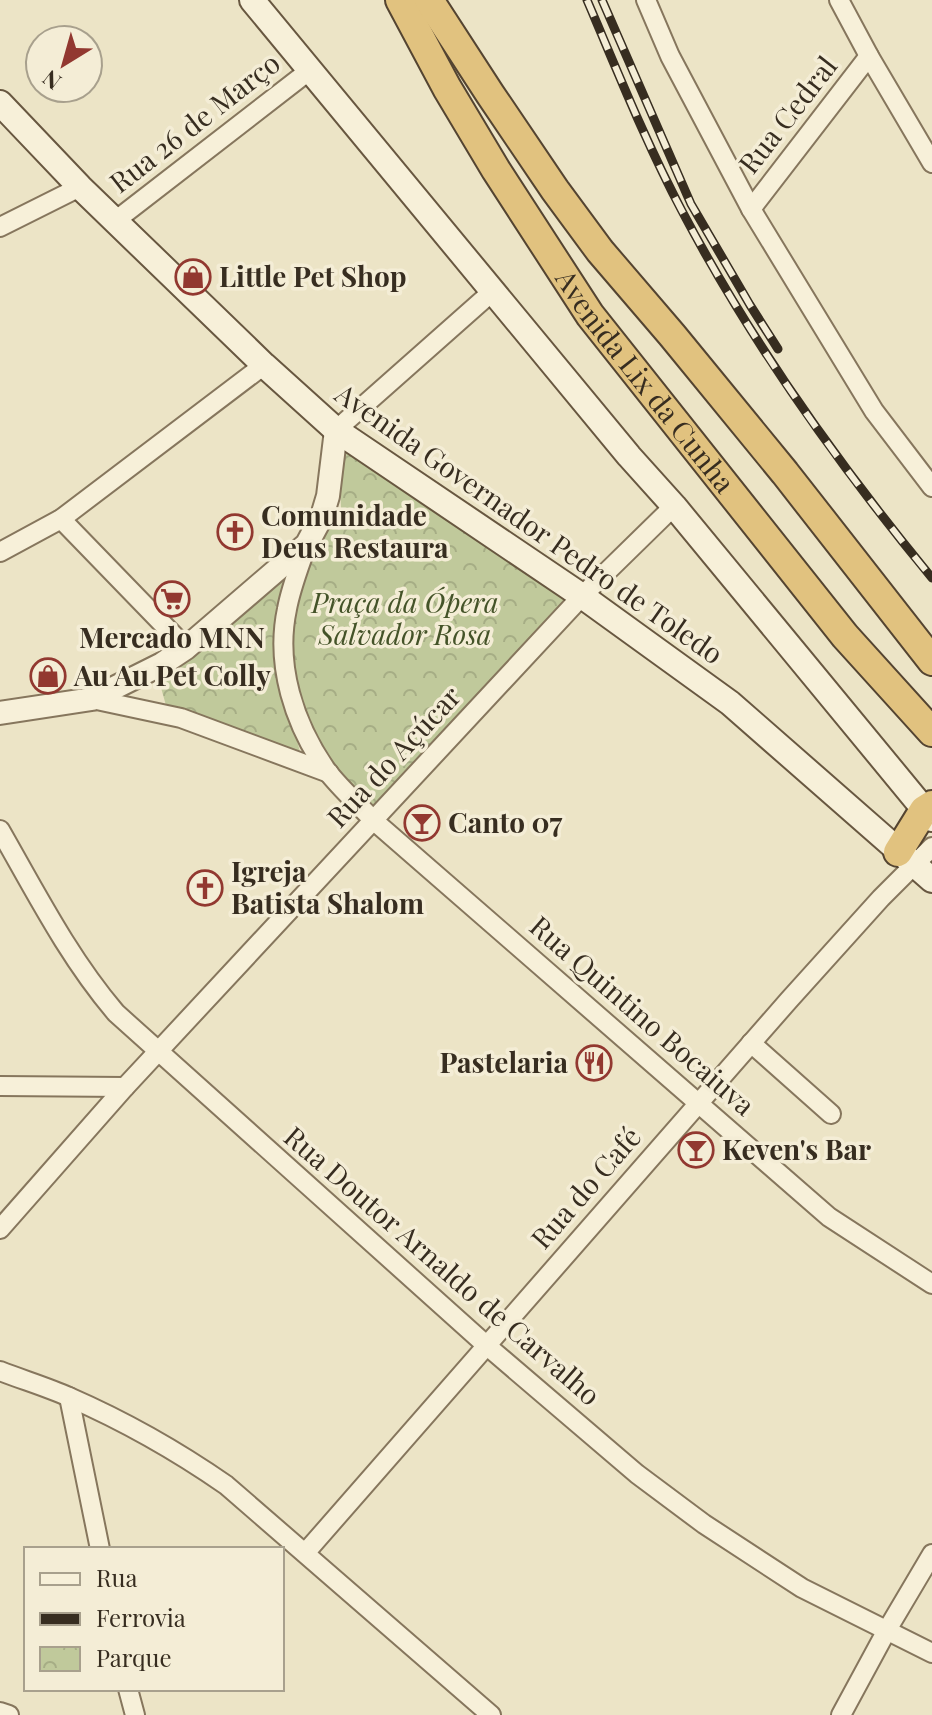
<svg xmlns="http://www.w3.org/2000/svg" width="932" height="1715" viewBox="0 0 932 1715" font-family="'Playfair Display',serif">
	<defs>
		<pattern id="park-crowns" width="20" height="18" patternUnits="userSpaceOnUse" patternTransform="scale(2)"><rect width="20" height="18" fill="#c0c99b"/><path d="M2 6a3 3 0 1 1 6 0M12 15a3 3 0 1 1 6 0" fill="none" stroke="#a6ad85"/></pattern>
	</defs>
	<rect width="100%" height="100%" fill="#ece4c6"/>
	<g fill="url(#park-crowns)">
		<path d="M 338,439 L 566,601 L 377,807 L 350,789 L 328,764 L 292,689 L 292,633 L 305,572 L 313,545 L 341,508 Z"/>
		<path d="M 287,575 L 275,629 L 284,689 L 300,752 L 167,709 L 158,677 Z"/>
	</g>
	<g fill="none" stroke-linecap="round" stroke-linejoin="round">
		<defs>
			<g id="minor">
				<path d="M 646,0 L 670,56 L 751,209 L 874,411 L 932,487"/>
				<path d="M 839,0 L 869,56 L 932,163"/>
				<path d="M 751,209 L 869,56"/>
				<path d="M 115,221 L 310,70"/>
				<path d="M 0,227 L 80,187"/>
				<path d="M 336,430 L 493,291"/>
				<path d="M 61,519 L 186,648"/>
				<path d="M 307,544 C 300,565 291,587 287,609 C 275,665 294,724 327,771 C 340,788 358,804 373,820 L 829,1217 L 932,1284"/>
				<path d="M 0,552 L 61,519 L 264,365"/>
				<path d="M 92,699 L 181,718 L 329,773"/>
				<path d="M 0,830 C 36,893 69,958 116,1013 L 486,1345 L 637,1474 L 704,1524 L 802,1588 L 932,1653"/>
				<path d="M 751,1043 L 831,1114"/>
				<path d="M 0,1086 L 125,1087"/>
				<path d="M 0,1229 L 125,1087 L 582,596 L 674,506"/>
				<path d="M 0,1371 C 23,1380 47,1387 69,1397 C 124,1421 177,1451 226,1485 L 491,1715"/>
				<path d="M 69,1397 L 100,1549"/>
				<path d="M 306,1552 L 789,1000 L 881,898 L 932,847"/>
				<path d="M 128,1689 L 135,1715"/>
				<path d="M 0,1712 L 9,1715"/>
				<path d="M 841,1715 L 887,1630 L 932,1554"/>
			</g>
			<path id="tertiary" d="M 0,713 L 92,699 L 162,664 L 186,648 L 307,544 L 322,516 L 328,496 L 336,430"/>
			<g id="secondary">
				<path d="M 252,0 L 629,456 L 674,506 L 932,819"/>
				<path d="M 0,103 L 80,187 L 264,365 L 336,430 L 582,596 L 730,703 L 932,880"/>
			</g>
			<g id="trunk">
				<path id="s1" d="M 400,0 L 447,88 L 496,170 L 590,315 L 845,636 L 932,732"/>
				<path d="M 429,0 L 490,94 L 555,190 L 600,251 L 672,335 L 785,473 L 932,661"/>
				<path d="M 898,852 L 924,810 L 932,805"/>
			</g>
		</defs>
		<use href="#minor" stroke="#86765d" stroke-width="22"/>
		<use href="#tertiary" stroke="#86765d" stroke-width="26"/>
		<use href="#secondary" stroke="#685740" stroke-width="28"/>
		<use href="#trunk" stroke="#544431" stroke-width="32"/>
		<use href="#minor" stroke="#f7f0d9" stroke-width="18"/>
		<use href="#tertiary" stroke="#f7f0d9" stroke-width="22"/>
		<use href="#secondary" stroke="#f7f0d9" stroke-width="24"/>
		<use href="#trunk" stroke="#e1c27f" stroke-width="28"/>
		<defs>
			<g id="rail">
				<path d="M 587,0 C 617,70 646,143 682,211 C 751,342 838,464 932,578"/>
				<path d="M 602,0 L 691,204 L 750,305 L 778,349"/>
			</g>
		</defs>
		<use href="#rail" stroke="#372d20" stroke-width="9"/>
		<use href="#rail" stroke="#f4edd6" stroke-width="6" stroke-dasharray="18" stroke-linecap="butt"/>
	</g>
	<defs>
		<symbol id="shop-ring" viewBox="-11 -11 22 22"><circle r="9.5" fill="#f4edd6" stroke="#923830" stroke-width="1.5"/><path d="M-5-2.5h2.3a2.7 3.5 0 0 1 5.4 0H5L5.5 6h-11ZM-1.5-2.5h3a1.5 2.3 0 0 0-3 0Z" fill="#923830"/></symbol>
		<symbol id="church-ring" viewBox="-11 -11 22 22"><circle r="9.5" fill="#f4edd6" stroke="#923830" stroke-width="1.5"/><path d="M-1.2-6h2.4v3.5h3.3v2.4h-3.3V6h-2.4V-.1h-3.3v-2.4h3.3Z" fill="#923830"/></symbol>
		<symbol id="supermarket-ring" viewBox="-11 -11 22 22"><circle r="9.5" fill="#f4edd6" stroke="#923830" stroke-width="1.5"/><path d="M-6-5.5h2.5l.6 2H6L4.5 2H-2.5L-4.4-4H-6ZM-1.5 3.2a1.3 1.3 0 1 0 .1 0ZM3 3.2a1.3 1.3 0 1 0 .1 0Z" fill="#923830"/></symbol>
		<symbol id="bar-ring" viewBox="-11 -11 22 22"><circle r="9.5" fill="#f4edd6" stroke="#923830" stroke-width="1.5"/><path d="M-6-5H6L.8 .8V4.5H3.5V6h-7V4.5H-.8V.8Z" fill="#923830"/></symbol>
		<symbol id="restaurant-ring" viewBox="-11 -11 22 22"><circle r="9.5" fill="#f4edd6" stroke="#923830" stroke-width="1.5"/><path d="M-5-6h1v4h1v-4h1v4h1v-4h1v5L-1.5 .5V6h-2V.5L-5-1ZM5-6V6H3V1.5H1.5Q1.5-4 5-6Z" fill="#923830"/></symbol>
	</defs>
	<g fill-rule="evenodd">
		<use href="#shop-ring" x="173" y="257" width="40" height="40"/>
		<use href="#church-ring" x="215" y="512" width="40" height="40"/>
		<use href="#supermarket-ring" x="152" y="579" width="40" height="40"/>
		<use href="#shop-ring" x="28" y="656" width="40" height="40"/>
		<use href="#bar-ring" x="402" y="803" width="40" height="40"/>
		<use href="#church-ring" x="185" y="868" width="40" height="40"/>
		<use href="#restaurant-ring" x="574" y="1043" width="40" height="40"/>
		<use href="#bar-ring" x="676" y="1130" width="40" height="40"/>
	</g>
	<g text-anchor="middle" stroke-width="7" stroke-linejoin="round" paint-order="stroke">
		<g font-size="28" fill="#372d20" stroke="#f4edd6">
			<text transform="translate(788 115) rotate(-52)" y="10">Rua Cedral</text>
			<text transform="translate(195 123) rotate(-38)" y="10">Rua 26 de Março</text>
			<text dy="10" stroke="none"><textPath href="#s1" startOffset="454">Avenida Lix da Cunha</textPath></text>
			<text transform="translate(529 524) rotate(35)" y="10">Avenida Governador Pedro de Toledo</text>
			<text transform="translate(394 757) rotate(-47)" y="10">Rua do Açúcar</text>
			<text transform="translate(642 1016) rotate(41)" y="10">Rua Quintino Bocaiuva</text>
			<text transform="translate(586 1188) rotate(-49)" y="10">Rua do Café</text>
			<text transform="translate(442 1266) rotate(41)" y="10">Rua Doutor Arnaldo de Carvalho</text>
		</g>
		<g font-size="28" font-weight="bold" fill="#372d20" stroke="#f4edd6" text-anchor="start">
			<text x="219" y="287">Little Pet Shop</text>
			<text x="261" y="526">Comunidade<tspan x="261" dy="32">Deus Restaura</tspan></text>
			<text x="172" y="648" text-anchor="middle">Mercado MNN</text>
			<text x="74" y="686">Au Au Pet Colly</text>
			<text x="448" y="833">Canto 07</text>
			<text x="231" y="882">Igreja<tspan x="231" dy="32">Batista Shalom</tspan></text>
			<text x="568" y="1073" text-anchor="end">Pastelaria</text>
			<text x="722" y="1160">Keven's Bar</text>
		</g>
		<g font-size="28" font-style="italic" fill="#445328" stroke="#f4edd6">
			<text x="405" y="613">Praça da Ópera<tspan x="405" dy="32">Salvador Rosa</tspan></text>
		</g>
	</g>
	<rect x="24" y="1547" width="260" height="144" fill="#f4edd6" stroke="#a8a08d" stroke-width="2"/>
	<rect x="40" y="1573" width="40" height="12" fill="#f7f0d9" stroke="#a8a08d" stroke-width="2"/>
	<text x="96" y="1587" font-size="24" fill="#372d20">Rua</text>
	<rect x="40" y="1613" width="40" height="12" fill="#372d20" stroke="#a8a08d" stroke-width="2"/>
	<text x="96" y="1627" font-size="24" fill="#372d20">Ferrovia</text>
	<rect x="40" y="1647" width="40" height="24" fill="url(#park-crowns)" stroke="#a8a08d" stroke-width="2"/>
	<text x="96" y="1667" font-size="24" fill="#372d20">Parque</text>
	<g transform="translate(64 64) rotate(217)"><circle r="38" fill="#f4edd6" stroke="#a8a08d" stroke-width="2"/>
	<path d="M0-6L14 30L0 20L-14 30Z" fill="#923830"/>
	<text y="-12" font-size="22" font-weight="bold" text-anchor="middle" fill="#372d20">N</text>
	</g>
</svg>
